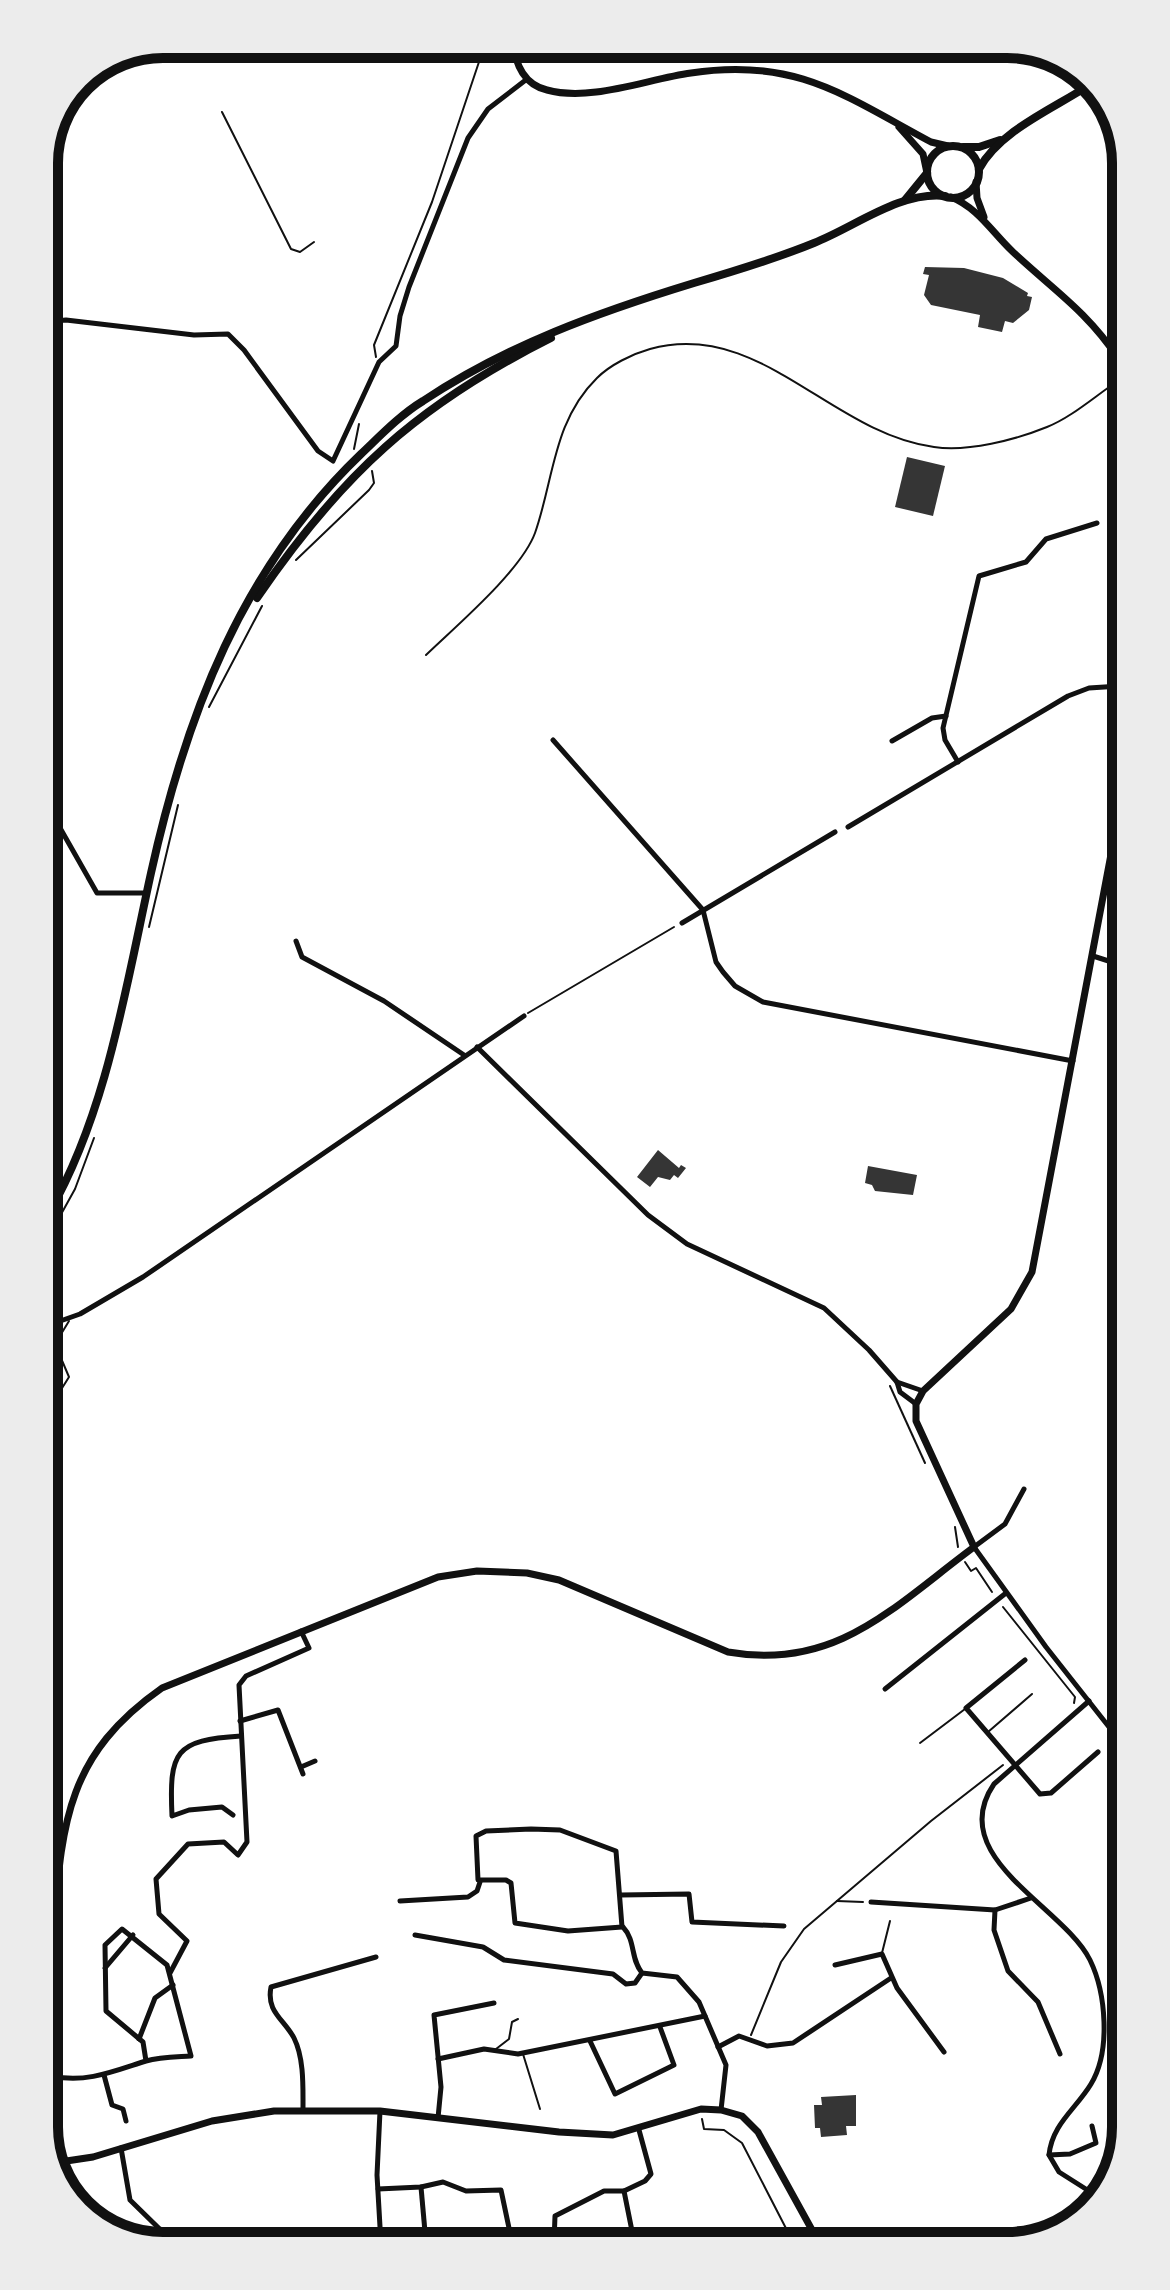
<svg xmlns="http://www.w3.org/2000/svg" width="1170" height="2290" viewBox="0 0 1170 2290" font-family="'Public Sans',sans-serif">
	<rect width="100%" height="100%" fill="#fff"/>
	<g fill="#353535">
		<path d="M 925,267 L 964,268 L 1003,278 L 1028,293 L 1027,296 L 1032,297 L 1029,310 L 1013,323 L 1005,321 L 1002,332 L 978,327 L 980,315 L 931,305 L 924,295 L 929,275 L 923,274 Z"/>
		<path d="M 907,457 L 945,466 L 933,516 L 895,507 Z"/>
		<path d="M 658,1150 L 679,1168 L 681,1165 L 686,1168 L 678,1178 L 674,1175 L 670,1180 L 658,1177 L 650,1187 L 637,1177 Z"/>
		<path d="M 868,1166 L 917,1175 L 913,1195 L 875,1191 L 872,1185 L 865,1183 Z"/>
		<path d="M 856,2095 L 856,2126 L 846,2126 L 847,2135 L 821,2137 L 820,2128 L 815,2128 L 814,2105 L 822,2105 L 821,2097 Z"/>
	</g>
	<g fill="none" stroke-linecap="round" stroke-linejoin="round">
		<g stroke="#111" stroke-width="2">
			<path d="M 376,357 L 374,345 L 432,202 L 485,44"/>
			<path d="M 354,449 L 359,424"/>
			<path d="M 296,560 L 369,490 L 374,483 L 372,471"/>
			<path d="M 209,707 L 262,606"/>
			<path d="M 1112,804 L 1120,759"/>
			<path d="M 149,927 L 178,805"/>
			<path d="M 528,1013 L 674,927"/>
			<path d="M 49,1236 L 75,1189 L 94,1138"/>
			<path d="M 890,1386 L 925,1463"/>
			<path d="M 955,1527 L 958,1547"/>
			<path d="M 965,1562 L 971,1571 L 976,1568 L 992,1592"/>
			<path d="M 1003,1607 L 1075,1697 L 1074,1703"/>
			<path d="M 837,1901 L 863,1902"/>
			<path d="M 751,2035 L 781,1962 L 804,1929 L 931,1821 L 1003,1765"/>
			<path d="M 702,2119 L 704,2129 L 724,2130 L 742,2143 L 792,2240"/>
		</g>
		<g stroke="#111" stroke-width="2">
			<path d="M 222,112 L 291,249 L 300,252 L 314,242"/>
			<path d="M 426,655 C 456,626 521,571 535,533 C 554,479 553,421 597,378 C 610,365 632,354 650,349 C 760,319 830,433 934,447 C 968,452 1015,440 1047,427 C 1072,417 1095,396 1118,381"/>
			<path d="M 55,1421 L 52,1404 L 69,1377 L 55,1344 L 69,1321"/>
			<path d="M 988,1732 L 1032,1694"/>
			<path d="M 920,1743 L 965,1709"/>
			<path d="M 882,1953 L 890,1921"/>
			<path d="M 496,2049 L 509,2039 L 512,2022 L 518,2019"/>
			<path d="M 523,2054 L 540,2109"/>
		</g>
		<g stroke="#111" stroke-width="5">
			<path d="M 45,322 L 66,320 L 194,335 L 228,334 L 244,350 L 318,451 L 333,461 L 379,362 L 396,346 L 400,316 L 409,287 L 468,138 L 488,109 L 527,79"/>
			<path d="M 553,740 L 703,910 L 716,962 L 723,972 L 735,986 L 763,1002 L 1073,1061"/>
			<path d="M 892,741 L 932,718 L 946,716"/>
			<path d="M 958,762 L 945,740 L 943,728 L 979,576 L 1026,562 L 1046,539 L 1097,523"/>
			<path d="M 47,805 L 97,893 L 146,893"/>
			<path d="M 848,827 L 1068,696 L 1089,688 L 1120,686"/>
			<path d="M 682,923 L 835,832"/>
			<path d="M 296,941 L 302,957 L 384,1001 L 464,1055"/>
			<path d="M 1093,956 L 1121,965"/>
			<path d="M 477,1047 L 648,1215 L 687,1244 L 824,1308 L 869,1350 L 897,1382 L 900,1392 L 916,1404"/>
			<path d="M 49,1325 L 80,1314 L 143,1277 L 524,1016"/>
			<path d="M 897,1382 L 923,1391"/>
			<path d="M 1024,1489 L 1005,1524 L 974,1547 L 1046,1647 L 1124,1746"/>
			<path d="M 1025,1660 L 966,1708 L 1040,1794 L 1051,1793 L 1098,1752"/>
			<path d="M 885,1689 L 1006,1593"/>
			<path d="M 1089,1701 L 994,1784 C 944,1857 1063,1906 1090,1960 C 1106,1993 1111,2051 1091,2084 C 1076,2109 1052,2124 1049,2155 L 1059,2172 L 1100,2198"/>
			<path d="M 240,1721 L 278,1710 L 303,1774"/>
			<path d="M 301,1767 L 315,1761"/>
			<path d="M 233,1815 L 222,1807 L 189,1810 L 172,1816 C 169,1751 175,1740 241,1736"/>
			<path d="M 531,1829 L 560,1830 L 616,1851 L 622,1927 L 568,1931 L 515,1923 L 511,1883 L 506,1880 L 478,1880 L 476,1836 L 486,1831 Z"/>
			<path d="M 621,1895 L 689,1894 L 692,1922 L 784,1926"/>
			<path d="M 400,1901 L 468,1897 L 477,1891 L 480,1882"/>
			<path d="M 871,1902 L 995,1910 L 1031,1898"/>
			<path d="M 995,1910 L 994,1930 L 1008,1971 L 1038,2002 L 1060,2054"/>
			<path d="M 623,1927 C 636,1941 630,1958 642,1973 L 677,1977 L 699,2002 L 726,2065 L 721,2110"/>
			<path d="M 415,1935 L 483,1947 L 504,1960 L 613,1974 L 626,1984 L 635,1983 L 642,1973"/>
			<path d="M 835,1965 L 882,1954 L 897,1988 L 944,2052"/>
			<path d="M 105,1968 L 133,1935"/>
			<path d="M 170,1973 L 187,1941 L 159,1914 L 156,1879 L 188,1844 L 224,1842 L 238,1855 L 247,1842 L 239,1685 L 246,1676 L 309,1648 L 301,1631"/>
			<path d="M 139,2039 L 155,1998 L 173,1985"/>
			<path d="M 590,2041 L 615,2094 L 674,2065 L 660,2027"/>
			<path d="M 718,2047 L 739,2036 L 767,2046 L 793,2043 L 891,1978"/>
			<path d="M 438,2059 L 484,2049 L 518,2054 L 705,2016"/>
			<path d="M 104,2075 L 112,2105 L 123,2109 L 126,2121"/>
			<path d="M 53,2076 C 85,2084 117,2070 146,2061 C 160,2057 177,2057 191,2056 L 167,1965 L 122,1929 L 105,1945 L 106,2011 L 143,2042 L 146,2061"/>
			<path d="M 303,2108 C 303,2086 304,2058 294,2038 C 284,2019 266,2012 271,1987 L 376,1957"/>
			<path d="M 380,2111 L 377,2175 L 381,2244"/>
			<path d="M 438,2118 L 441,2087 L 434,2015 L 494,2003"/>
			<path d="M 121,2148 L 130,2200 L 177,2246"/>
			<path d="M 1049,2155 L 1070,2154 L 1096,2143 L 1092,2126"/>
			<path d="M 421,2187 L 426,2243"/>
			<path d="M 378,2189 L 421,2187 L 443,2182 L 466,2191 L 501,2190 L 509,2228 L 517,2242"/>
			<path d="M 911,2238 L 1020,2229 L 1030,2237"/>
			<path d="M 634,2241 L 624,2191 L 645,2181 L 651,2174 L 639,2130"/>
			<path d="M 554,2242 L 555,2216 L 604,2191 L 624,2191"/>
		</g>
		<g stroke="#111" stroke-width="7">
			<path d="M 514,44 C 515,65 525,85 547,90 C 591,102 647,79 691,73 C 796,57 845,96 931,142 L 948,146"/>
			<path d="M 899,127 L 923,154 L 927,173"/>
			<path d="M 976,182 L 977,198 L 984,217"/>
			<path d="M 951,197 C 978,208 992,232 1012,251 C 1051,288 1087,311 1118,358"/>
			<path d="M 52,1949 C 62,1835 59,1760 162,1688 L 438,1577 L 477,1571 L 527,1573 L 559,1580 L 728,1652 C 836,1671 893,1607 974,1547 L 916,1421 L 916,1404 L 923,1391 L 1011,1309 L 1032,1272 L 1120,807"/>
			<path d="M 53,2163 L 93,2157 L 212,2121 L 274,2111 L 380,2111 L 559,2132 L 613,2135 L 701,2109 L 721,2110 L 742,2116 L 758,2132 L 817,2239"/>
		</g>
		<g stroke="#111" stroke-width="8">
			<circle cx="953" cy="172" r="26"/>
			<path d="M 963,147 L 979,147 L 1000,140"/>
			<path d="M 979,169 C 1000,130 1055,108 1091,84"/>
			<path d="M 905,200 L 927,173"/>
			<path d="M 257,598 C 341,475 417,405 551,338"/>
			<path d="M 49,1213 C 107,1112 126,986 151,873 C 186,715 242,568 361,454 C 380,436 400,415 423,401 C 507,345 599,312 694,283 C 735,271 775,259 814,243 C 855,227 900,191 945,196"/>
		</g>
	</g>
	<path d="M0 0H1170V2290H0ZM163 58H1007A105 105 0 0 1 1112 163V2127A105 105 0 0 1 1007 2232H163A105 105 0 0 1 58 2127V163A105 105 0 0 1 163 58Z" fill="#ececec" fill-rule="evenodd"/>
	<path fill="none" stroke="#111" stroke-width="10" d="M163 58H1007A105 105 0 0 1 1112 163V2127A105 105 0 0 1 1007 2232H163A105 105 0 0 1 58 2127V163A105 105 0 0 1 163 58Z"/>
</svg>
